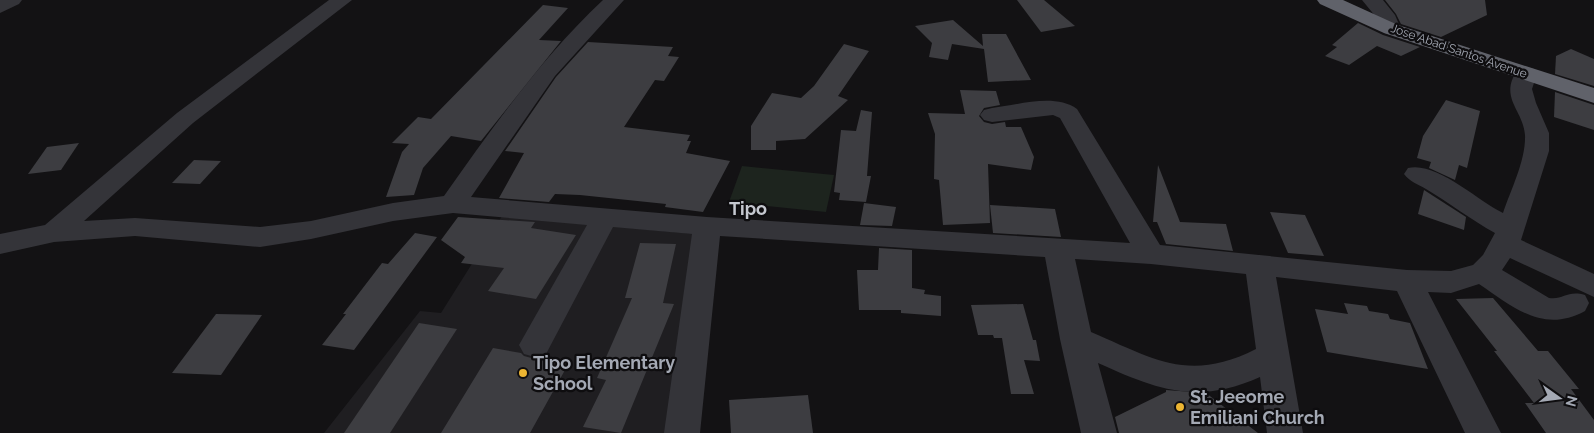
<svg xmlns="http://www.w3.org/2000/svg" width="1594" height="433" viewBox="0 0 1594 433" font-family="Raleway,sans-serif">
	<rect width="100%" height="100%" fill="#131214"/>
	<path fill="#1f1e21" d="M 502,216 L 693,234 L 669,433 L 324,433 L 420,311 L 441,313 Z"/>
	<path fill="#1d241e" d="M 742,166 L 834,175 L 826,212 L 729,202 Z"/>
	<g fill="#3d3d41">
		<path d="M 1017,0 L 1044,0 L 1075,26 L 1041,32 Z"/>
		<path d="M 1385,0 L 1485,0 L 1487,15 L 1441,37 L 1401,24 L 1396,14 Z"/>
		<path d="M 543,5 L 568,8 L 539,40 L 561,41 L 481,141 L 451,136 L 423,168 L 414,195 L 386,197 L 402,152 L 409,144 L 392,143 L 418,117 L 431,119 Z"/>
		<path d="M 953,20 L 983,46 L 982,34 L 1006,34 L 1031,80 L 988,82 L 984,49 L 952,44 L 948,60 L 929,57 L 932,43 L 915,26 Z"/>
		<path d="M 1358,23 L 1383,35 L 1420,47 L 1401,56 L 1377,46 L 1349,65 L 1325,56 L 1337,47 L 1332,45 Z"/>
		<path d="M 588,42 L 673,47 L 668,56 L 679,57 L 664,81 L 655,80 L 624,127 L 690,135 L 687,141 L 691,141 L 686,153 L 730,161 L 703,212 L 665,207 L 666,204 L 580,195 L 555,194 L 549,202 L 499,198 L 524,153 L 505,151 L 556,77 Z"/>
		<path d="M 844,44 L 869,51 L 838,96 L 848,100 L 805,139 L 776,141 L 776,150 L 751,150 L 751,126 L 772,93 L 801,98 L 814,86 Z"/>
		<path d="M 1571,49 L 1594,59 L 1594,86 L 1555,74 L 1556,56 Z"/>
		<path d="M 960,90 L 996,91 L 1000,105 L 984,108 L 979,116 L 984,122 L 992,124 L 1005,122 L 1006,127 L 1021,127 L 1034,157 L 1031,170 L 988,164 L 990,223 L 943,225 L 939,180 L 934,179 L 935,134 L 928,113 L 965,114 Z"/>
		<path d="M 1555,92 L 1594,105 L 1594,130 L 1554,117 Z"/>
		<path d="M 1446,100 L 1480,111 L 1467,168 L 1459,165 L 1455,180 L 1429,168 L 1431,162 L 1417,158 L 1423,136 Z"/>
		<path d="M 861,110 L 872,112 L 867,176 L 871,176 L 866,202 L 839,200 L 840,193 L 834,192 L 841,130 L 856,131 Z"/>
		<path d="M 79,143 L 61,170 L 28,174 L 47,147 Z"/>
		<path d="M 194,160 L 221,161 L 200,184 L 172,183 Z"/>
		<path d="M 1158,165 L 1180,222 L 1226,224 L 1233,251 L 1166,244 L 1157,222 L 1153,222 Z"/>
		<path d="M 1424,190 L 1466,217 L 1464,230 L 1418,214 Z"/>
		<path d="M 864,203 L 896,207 L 892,226 L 860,225 Z"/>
		<path d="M 990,205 L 1055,209 L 1061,237 L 993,233 Z"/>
		<path d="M 1270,212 L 1305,215 L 1324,256 L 1288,253 Z"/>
		<path d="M 458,217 L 535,222 L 531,228 L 576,235 L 536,299 L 488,291 L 504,268 L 461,263 L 465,257 L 441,240 Z"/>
		<path d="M 415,233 L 437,237 L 354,350 L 322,345 L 346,314 L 343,314 L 382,263 L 388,264 Z"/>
		<path d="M 640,243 L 676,244 L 663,303 L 674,304 L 621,433 L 583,427 L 606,380 L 597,378 L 632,298 L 625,298 Z"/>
		<path d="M 879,248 L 912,250 L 912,288 L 925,290 L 924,294 L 941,296 L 941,316 L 901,313 L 901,310 L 859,310 L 857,270 L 878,270 Z"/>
		<path d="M 1493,298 L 1538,351 L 1548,351 L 1579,389 L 1571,389 L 1594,420 L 1594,433 L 1546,433 L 1525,403 L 1534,403 L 1494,351 L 1497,351 L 1456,299 Z"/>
		<path d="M 1344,303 L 1367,306 L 1369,311 L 1388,314 L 1390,319 L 1410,323 L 1428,369 L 1327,352 L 1315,309 L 1348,314 Z"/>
		<path d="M 1023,304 L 1033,340 L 1036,340 L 1040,361 L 1024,360 L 1034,394 L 1011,394 L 1002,338 L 994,338 L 993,335 L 978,335 L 971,305 Z"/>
		<path d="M 216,314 L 262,315 L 221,375 L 172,373 Z"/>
		<path d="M 419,323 L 457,329 L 390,433 L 344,433 Z"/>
		<path d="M 493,348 L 521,353 L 524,356 L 535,359 L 544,357 L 570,361 L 530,433 L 441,433 Z"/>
		<path d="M 1166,390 L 1206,393 L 1258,433 L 1119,433 L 1115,417 L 1166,392 Z"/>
		<path d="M 808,395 L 813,433 L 731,433 L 729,400 Z"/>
	</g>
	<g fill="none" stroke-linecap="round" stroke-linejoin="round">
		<g fill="#343439" fill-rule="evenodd">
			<path d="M 0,0 L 22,0 L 19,4 L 0,13 Z"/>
			<path d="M 329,0 L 352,0 L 193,123 L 84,221 L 135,218 L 260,227 L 311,221 L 393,203 L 444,196 C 493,127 541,58 603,0 L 624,0 L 555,76 L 471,197 L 707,217 L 1130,243 L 1060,118 L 1053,115 L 992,122 L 984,120 L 980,115 L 984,110 L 992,108 C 1018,105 1055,93 1077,109 L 1160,245 L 1407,270 L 1451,271 L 1473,265 L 1483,255 L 1495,233 C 1471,220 1450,203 1426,189 C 1418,184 1410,182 1404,174 L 1408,168 C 1436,161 1477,200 1503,213 C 1511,189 1526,160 1525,135 C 1523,109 1498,98 1518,69 L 1526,67 L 1534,69 L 1537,74 L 1532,89 L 1536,103 L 1549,133 L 1549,151 L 1521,240 L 1594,274 L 1594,297 L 1510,258 L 1502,270 L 1549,298 C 1564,300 1567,290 1585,295 L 1589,303 L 1585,311 C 1543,334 1513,307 1479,284 L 1451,293 L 1428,292 L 1501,433 L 1465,433 L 1397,291 L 1276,277 L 1303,433 L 1267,433 L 1260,377 C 1197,405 1158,390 1098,363 L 1117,433 L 1081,433 L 1060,339 L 1045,257 L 720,236 L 700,433 L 664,433 L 692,234 L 613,227 L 546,354 L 535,357 L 524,354 L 519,345 L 587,225 L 453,213 L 393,221 L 311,239 L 260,247 L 135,236 L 54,242 L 0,254 L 0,234 L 45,225 L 177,113 ZM 1075,259 L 1151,264 L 1246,274 L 1256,349 C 1189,383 1154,359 1091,332 Z"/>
			<path d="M 1362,0 L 1383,0 L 1395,15 L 1401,29 L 1398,33 L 1391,35 L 1384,33 L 1376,17 Z"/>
		</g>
		<path fill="#60626a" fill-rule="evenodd" d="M 1317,0 L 1343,0 L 1398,25 L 1594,88 L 1594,103 L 1384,33 L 1320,4 Z"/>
	</g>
	<g fill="#ecb532" stroke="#0e0d0f" stroke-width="2">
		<circle cx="523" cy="373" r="5"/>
		<circle cx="1180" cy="407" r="5"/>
	</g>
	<g text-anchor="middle" stroke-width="4.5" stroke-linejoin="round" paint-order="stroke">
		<g font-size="12" fill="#a4a9b4" stroke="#0e0d0f">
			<text transform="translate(1459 51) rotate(19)" y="4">Jose Abad Santos Avenue</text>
		</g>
		<g font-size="18" font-weight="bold" fill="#c5c8d0" stroke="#0e0d0f">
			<text x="748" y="215">Tipo</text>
		</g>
		<g font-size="18" font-weight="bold" fill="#a4a9b4" stroke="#0e0d0f" text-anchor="start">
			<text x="533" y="369">Tipo Elementary<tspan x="533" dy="21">School</tspan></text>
			<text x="1190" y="403">St. Jeeome<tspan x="1190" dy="21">Emiliani Church</tspan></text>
		</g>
	</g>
	<g transform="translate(1559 398) rotate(104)" stroke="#0e0d0f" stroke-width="4" paint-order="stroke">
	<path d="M0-4L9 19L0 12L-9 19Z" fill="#a4a9b4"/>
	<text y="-8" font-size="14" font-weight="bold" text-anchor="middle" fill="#a4a9b4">N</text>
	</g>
</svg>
